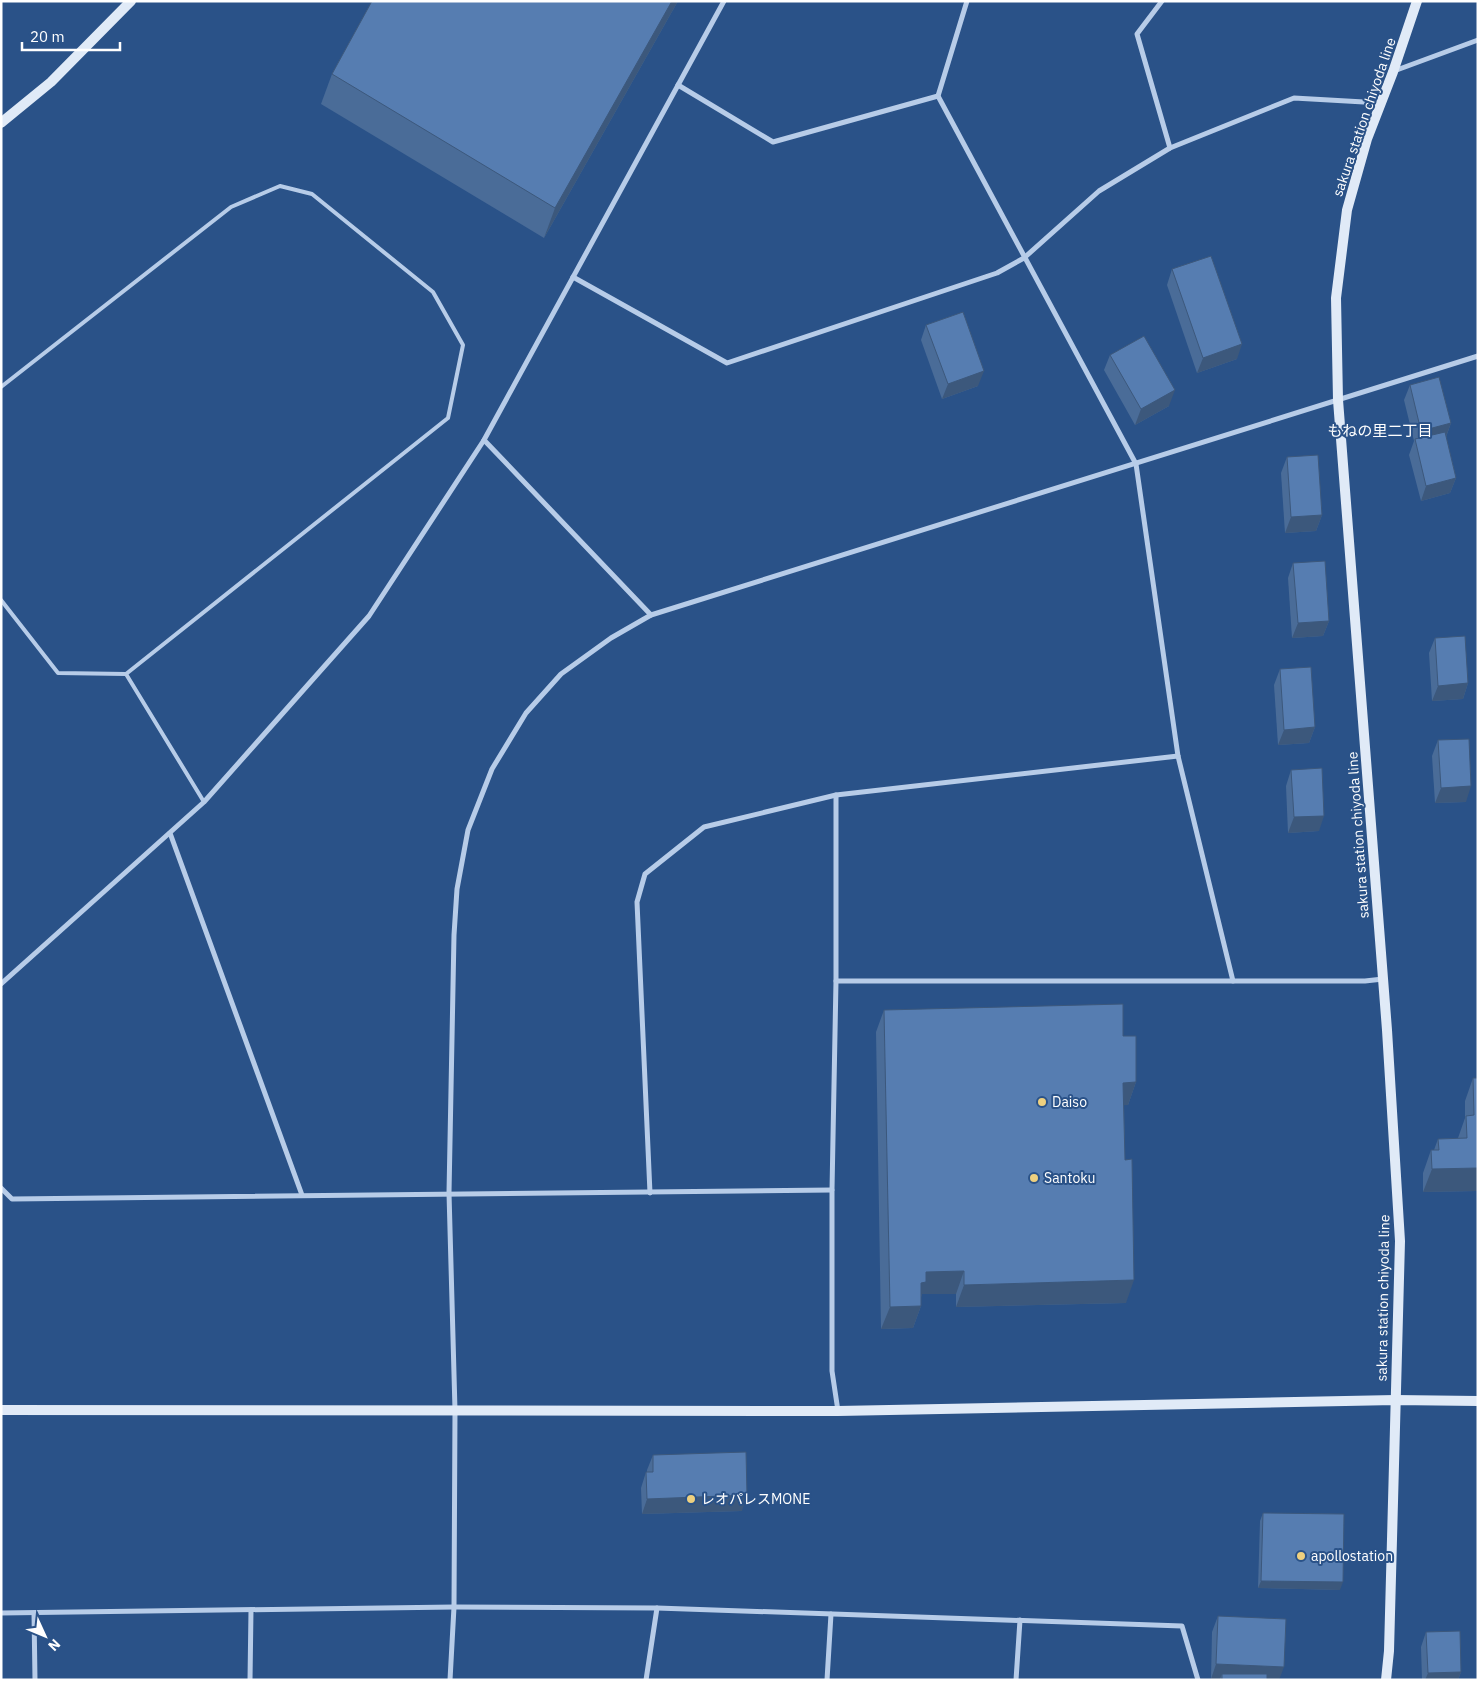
<svg xmlns="http://www.w3.org/2000/svg" width="1479" height="1681" viewBox="0 0 1479 1681" font-family="'IBM Plex Sans','Noto Sans JP',sans-serif">
	<rect width="100%" height="100%" fill="#2a5288"/>
	<g fill="none" stroke-linecap="round" stroke-linejoin="round">
		<g stroke="#b7cce8" stroke-width="4">
			<path d="M 1,387 L 231,207 L 280,186 L 312,194 L 433,292 L 463,345 L 448,418 L 126,674 L 58,673 L 1,600"/>
			<path d="M 126,674 L 204,802"/>
		</g>
		<g stroke="#b7cce8" stroke-width="5">
			<path d="M 1162,1 L 1137,34 L 1170,148"/>
			<path d="M 1394,71 L 1478,40"/>
			<path d="M 678,85 L 773,142 L 938,96"/>
			<path d="M 573,277 L 727,363 L 997,273 L 1024,258 L 1099,191 L 1170,148 L 1294,98 L 1364,102 L 1380,106"/>
			<path d="M 484,440 L 651,615"/>
			<path d="M 836,795 L 836,981 L 832,1190 L 832,1371 L 838,1411"/>
			<path d="M 170,833 L 302,1195"/>
			<path d="M 836,981 L 1233,981 L 1178,756 L 1136,464 L 938,96 L 967,1"/>
			<path d="M 1233,981 L 1365,981 L 1383,979"/>
			<path d="M 1,984 L 204,802 L 369,616 L 484,440 L 724,1"/>
			<path d="M 1,1188 L 12,1199 L 832,1190"/>
			<path d="M 650,1193 L 637,902 L 645,874 L 704,827 L 836,795 L 1178,756"/>
			<path d="M 1,1613 L 454,1607 L 657,1608 L 1182,1626 L 1198,1680"/>
			<path d="M 34,1613 L 35,1680"/>
			<path d="M 250,1680 L 251,1610"/>
			<path d="M 450,1680 L 454,1607 L 455,1410 L 449,1193 L 454,935 L 457,889 L 468,830 L 492,769 L 526,713 L 561,674 L 611,638 L 651,615 L 1478,356"/>
			<path d="M 646,1680 L 657,1608"/>
			<path d="M 827,1680 L 831,1614"/>
			<path d="M 1016,1680 L 1020,1620"/>
		</g>
		<g stroke="#e0eaf7" stroke-width="10">
			<path d="M 1,123 L 51,82 L 131,1"/>
			<path d="M 1,1410 L 838,1411 L 1395,1400 L 1478,1401"/>
			<path d="M 1386,1680 L 1389,1651 L 1400,1241 L 1387,1030 L 1338,400 L 1336,298 L 1347,210 L 1367,139 L 1393,72 L 1417,1"/>
		</g>
	</g>
	<g fill="#4a6c98">
		<path d="M 372,1 L 678,1 L 544,238 L 321,104 L 332,74 Z"/>
		<path d="M 1172,269 L 1237,359 L 1197,373 L 1167,285 Z"/>
		<path d="M 926,325 L 978,386 L 942,399 L 921,340 Z"/>
		<path d="M 1110,355 L 1169,406 L 1135,425 L 1104,370 Z"/>
		<path d="M 1410,385 L 1451,423 L 1446,437 L 1456,478 L 1450,493 L 1421,501 L 1409,455 L 1414,441 L 1404,400 Z"/>
		<path d="M 1287,457 L 1322,515 L 1316,531 L 1285,533 L 1281,473 Z"/>
		<path d="M 1293,563 L 1329,621 L 1323,636 L 1292,638 L 1288,578 Z"/>
		<path d="M 1435,638 L 1468,683 L 1463,699 L 1432,701 L 1429,653 Z"/>
		<path d="M 1280,669 L 1315,727 L 1309,743 L 1278,745 L 1274,685 Z"/>
		<path d="M 1438,740 L 1466,802 L 1435,803 L 1432,756 Z"/>
		<path d="M 1291,770 L 1319,831 L 1288,833 L 1286,786 Z"/>
		<path d="M 884,1010 L 1123,1036 L 1136,1082 L 1128,1105 L 1124,1105 L 1126,1303 L 956,1307 L 956,1294 L 922,1294 L 921,1297 L 921,1306 L 913,1328 L 881,1329 L 876,1032 Z"/>
		<path d="M 1473,1078 L 1478,1191 L 1423,1192 L 1423,1173 L 1431,1150 L 1434,1150 L 1438,1139 L 1458,1138 L 1465,1118 L 1465,1101 Z"/>
		<path d="M 653,1455 L 742,1511 L 642,1514 L 641,1488 L 646,1472 L 647,1472 L 647,1470 Z"/>
		<path d="M 1263,1513 L 1340,1590 L 1258,1588 L 1260,1521 Z"/>
		<path d="M 1218,1616 L 1279,1680 L 1211,1679 L 1212,1632 Z"/>
		<path d="M 1426,1632 L 1461,1672 L 1458,1680 L 1422,1680 L 1421,1647 Z"/>
	</g>
	<g fill="#3c587c">
		<path d="M 672,1 L 678,1 L 544,238 L 555,208 Z"/>
		<path d="M 1242,344 L 1237,359 L 1197,373 L 1203,358 Z"/>
		<path d="M 984,371 L 978,386 L 942,399 L 948,384 Z"/>
		<path d="M 1175,390 L 1169,406 L 1135,425 L 1141,409 Z"/>
		<path d="M 1451,423 L 1445,439 L 1416,444 L 1421,431 Z"/>
		<path d="M 1456,478 L 1450,493 L 1421,501 L 1426,486 Z"/>
		<path d="M 1322,515 L 1316,531 L 1285,533 L 1291,517 Z"/>
		<path d="M 1329,621 L 1323,636 L 1292,638 L 1298,623 Z"/>
		<path d="M 1468,683 L 1463,699 L 1432,701 L 1438,686 Z"/>
		<path d="M 1315,727 L 1309,743 L 1278,745 L 1284,730 Z"/>
		<path d="M 1471,786 L 1466,802 L 1435,803 L 1441,788 Z"/>
		<path d="M 1324,816 L 1319,831 L 1288,833 L 1294,817 Z"/>
		<path d="M 1136,1082 L 1128,1105 L 1115,1106 L 1123,1083 Z"/>
		<path d="M 1478,1168 L 1478,1191 L 1423,1192 L 1432,1169 Z"/>
		<path d="M 964,1271 L 956,1294 L 922,1294 L 918,1305 L 921,1283 L 926,1272 Z"/>
		<path d="M 1134,1280 L 1126,1303 L 956,1307 L 964,1285 Z"/>
		<path d="M 921,1306 L 913,1328 L 881,1329 L 890,1307 Z"/>
		<path d="M 747,1495 L 742,1511 L 642,1514 L 647,1499 Z"/>
		<path d="M 1261,1581 L 1343,1582 L 1340,1590 L 1258,1588 Z"/>
		<path d="M 1216,1664 L 1284,1667 L 1279,1680 L 1222,1680 L 1222,1674 L 1220,1679 L 1211,1679 Z"/>
		<path d="M 1461,1672 L 1458,1680 L 1425,1680 L 1428,1673 Z"/>
	</g>
	<g fill="#567db1" stroke="#3c587c">
		<path d="M 372,1 L 672,1 L 555,208 L 332,74 Z"/>
		<path d="M 1211,256 L 1242,344 L 1203,358 L 1172,269 Z"/>
		<path d="M 963,312 L 984,371 L 948,384 L 926,325 Z"/>
		<path d="M 1144,336 L 1175,390 L 1141,409 L 1110,355 Z"/>
		<path d="M 1439,377 L 1451,423 L 1421,431 L 1410,385 Z"/>
		<path d="M 1445,432 L 1456,478 L 1426,486 L 1415,439 Z"/>
		<path d="M 1318,455 L 1322,515 L 1291,517 L 1287,457 Z"/>
		<path d="M 1325,561 L 1329,621 L 1298,623 L 1293,563 Z"/>
		<path d="M 1465,636 L 1468,683 L 1438,686 L 1435,638 Z"/>
		<path d="M 1311,667 L 1315,727 L 1284,730 L 1280,669 Z"/>
		<path d="M 1469,739 L 1471,786 L 1441,788 L 1438,740 Z"/>
		<path d="M 1322,768 L 1324,816 L 1294,817 L 1291,770 Z"/>
		<path d="M 1123,1004 L 1123,1036 L 1136,1036 L 1136,1082 L 1123,1083 L 1125,1160 L 1132,1159 L 1134,1280 L 964,1285 L 964,1271 L 926,1272 L 926,1282 L 921,1283 L 921,1306 L 890,1307 L 884,1010 Z"/>
		<path d="M 1473,1078 L 1478,1078 L 1478,1168 L 1432,1169 L 1431,1150 L 1439,1150 L 1438,1139 L 1467,1138 L 1466,1116 L 1474,1115 Z"/>
		<path d="M 746,1452 L 747,1495 L 647,1499 L 646,1472 L 653,1472 L 653,1455 Z"/>
		<path d="M 1263,1513 L 1344,1514 L 1343,1582 L 1261,1581 Z"/>
		<path d="M 1218,1616 L 1286,1619 L 1284,1667 L 1216,1664 Z"/>
		<path d="M 1460,1631 L 1461,1672 L 1428,1673 L 1426,1632 Z"/>
		<rect x="1222" y="1674" width="45" height="6"/>
	</g>
	<g fill="#eed07f" stroke="#2a5288" stroke-width="2">
		<circle cx="1042" cy="1102" r="5"/>
		<circle cx="1034" cy="1178" r="5"/>
		<circle cx="691" cy="1499" r="5"/>
		<circle cx="1301" cy="1556" r="5"/>
	</g>
	<g text-anchor="middle" stroke-width="4" stroke-linejoin="round" paint-order="stroke">
		<g font-size="14" fill="#fff" stroke="#2a5288">
			<text transform="translate(1364 117) rotate(-71)" y="5">sakura station chiyoda line</text>
			<text transform="translate(1358 835) rotate(-94)" y="5">sakura station chiyoda line</text>
			<text transform="translate(1383 1298) rotate(-89)" y="5">sakura station chiyoda line</text>
		</g>
		<g font-size="14" fill="#fff" stroke="#2a5288" text-anchor="start">
			<text x="1052" y="1107">Daiso</text>
			<text x="1044" y="1183">Santoku</text>
			<text x="701" y="1504">レオパレスMONE</text>
			<text x="1311" y="1561">apollostation</text>
		</g>
		<g font-size="15" fill="#fff" stroke="#2a5288">
			<text x="1380" y="436">もねの里二丁目</text>
		</g>
	</g>
	<rect width="1479" height="1681" fill="none" stroke="#ffffff" stroke-width="5"/>
	<g transform="translate(45 1636) rotate(134)" stroke="#2a5288" stroke-width="4" paint-order="stroke">
	<path d="M0-4L9 19L0 12L-9 19Z" fill="#ffffff"/>
	<text y="-8" font-size="14" font-weight="bold" text-anchor="middle" fill="#ffffff">N</text>
	</g>
	<path d="M22 42v8h98v-8" fill="none" stroke="#ffffff" stroke-width="2.5"/>
	<text x="30" y="42" font-size="15" fill="#ffffff" stroke="#2a5288" stroke-width="4" paint-order="stroke">20 m</text>
</svg>
